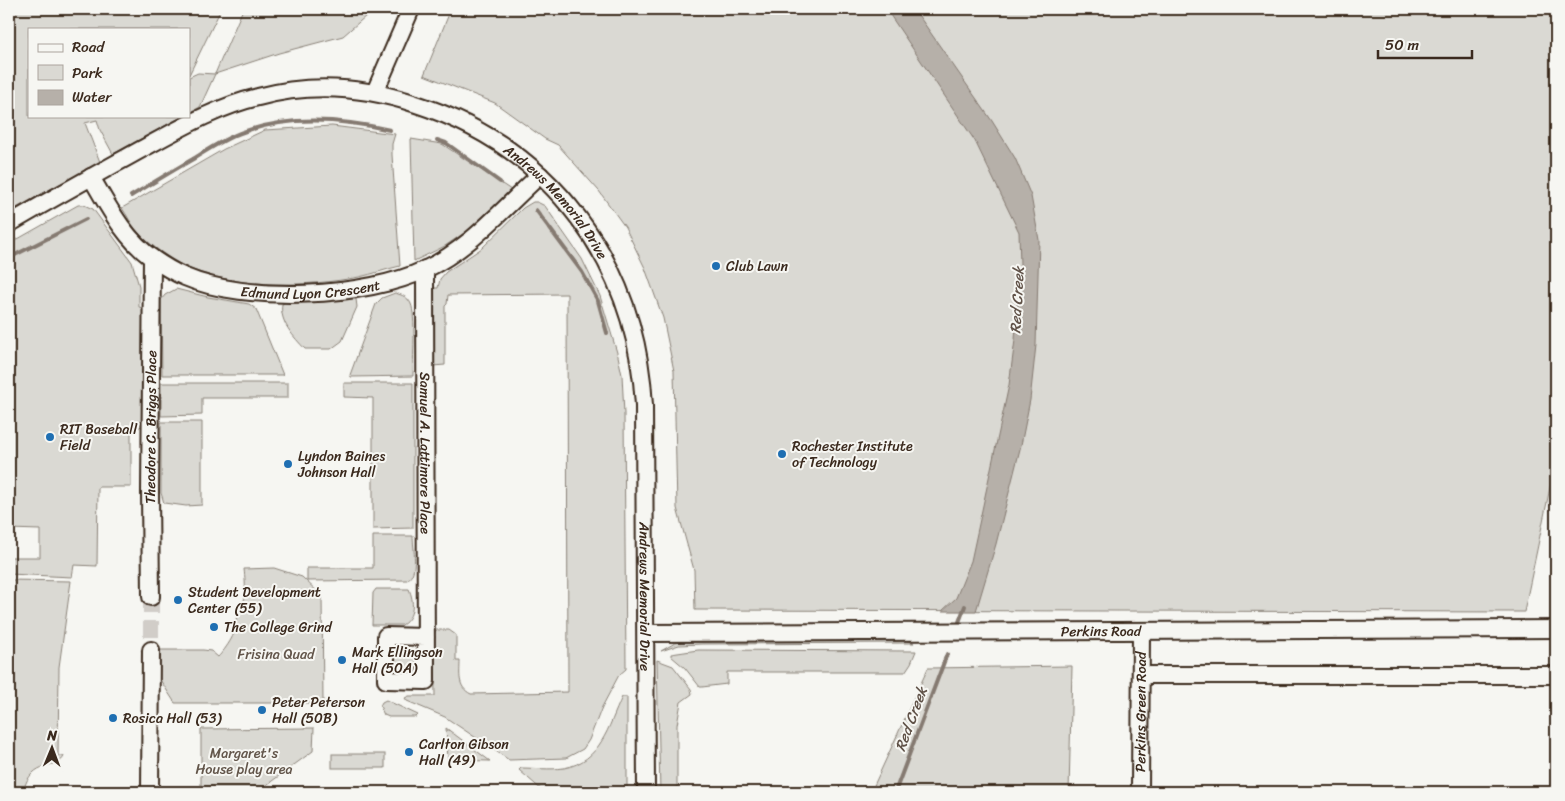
<svg xmlns="http://www.w3.org/2000/svg" width="1565" height="801" viewBox="0 0 1565 801" font-family="Sriracha,sans-serif">
	<rect width="100%" height="100%" fill="#f6f6f2"/>
	<filter id="ink" filterUnits="userSpaceOnUse"><feTurbulence type="fractalNoise" baseFrequency=".02" numOctaves="2"/><feDisplacementMap in="SourceGraphic" scale="10" xChannelSelector="R" yChannelSelector="G"/><feConvolveMatrix kernelMatrix="1 2 1 2 8 2 1 2 1" color-interpolation-filters="sRGB"/></filter>
	<g filter="url(#ink)">
		<g fill="#dad9d3" stroke="#8a8278">
			<path d="M 9,9 L 221,9 L 189,75 L 189,29 L 29,29 L 29,116 L 183,116 L 113,154 L 100,130 L 97,120 L 85,123 L 100,162 L 9,212 Z"/>
			<path d="M 243,9 L 374,9 L 343,36 L 279,53 L 215,74 L 200,107 L 189,113 L 189,77 L 198,73 L 215,74 Z"/>
			<path d="M 451,9 L 1556,9 L 1556,459 L 1524,612 L 695,610 L 694,570 L 677,508 L 674,371 L 663,318 L 645,268 L 625,227 L 599,191 L 558,145 L 545,139 L 495,103 L 424,75 Z"/>
			<path d="M 332,126 L 395,134 L 392,144 L 392,155 L 400,266 C 387,269 373,274 359,277 C 308,287 242,288 193,270 C 175,263 149,245 137,231 C 131,224 127,215 122,208 L 224,149 L 265,130 Z"/>
			<path d="M 411,139 L 442,144 L 511,190 L 470,229 L 445,246 L 414,261 Z"/>
			<path d="M 533,202 L 537,202 L 545,206 L 582,259 L 600,296 L 618,356 L 622,375 L 624,414 L 626,669 L 619,675 L 602,707 L 589,740 L 583,749 L 566,758 L 509,760 L 445,717 L 407,701 L 405,698 L 409,696 L 435,696 L 434,635 L 436,630 L 449,630 L 456,635 L 456,661 L 460,661 C 460,674 457,687 471,694 L 568,692 L 567,294 L 448,295 L 447,304 L 445,306 L 445,365 L 433,366 L 433,288 L 438,288 L 440,279 L 446,272 L 482,248 L 523,208 Z"/>
			<path d="M 78,205 L 84,205 L 93,209 L 132,262 L 139,286 L 139,307 L 143,308 L 143,424 L 140,427 L 131,428 L 131,487 L 98,487 L 97,566 L 74,565 L 72,577 L 9,574 L 9,557 L 40,557 L 40,530 L 9,529 L 9,244 Z"/>
			<path d="M 176,289 L 208,297 L 249,304 L 256,309 L 283,375 L 162,375 L 161,300 L 165,295 Z"/>
			<path d="M 395,293 C 402,295 408,297 411,304 C 416,315 413,362 413,376 L 351,377 L 350,375 L 376,304 L 382,298 Z"/>
			<path d="M 348,296 L 356,299 L 357,307 L 342,341 L 331,349 L 305,349 C 294,337 279,322 282,304 L 288,301 Z"/>
			<path d="M 161,383 L 288,383 L 288,398 L 202,398 L 202,415 L 161,416 Z"/>
			<path d="M 344,383 L 413,383 L 413,528 L 373,529 L 373,398 L 344,397 Z"/>
			<path d="M 161,422 L 202,422 L 202,505 L 186,506 L 164,503 L 161,493 Z"/>
			<path d="M 373,536 L 413,536 C 413,548 419,573 407,580 L 307,581 L 307,568 L 373,568 Z"/>
			<path d="M 274,568 L 302,577 L 322,596 L 323,703 L 175,703 L 141,650 L 203,650 L 211,651 L 218,657 C 226,649 239,630 236,619 C 247,605 246,586 244,569 Z"/>
			<path d="M 9,580 L 71,581 L 59,667 L 58,756 L 64,756 C 60,770 31,757 23,792 L 9,792 Z"/>
			<path d="M 376,589 L 409,589 C 414,601 415,617 402,625 L 372,625 L 373,593 Z"/>
			<path d="M 906,640 L 914,643 L 702,644 L 679,645 L 661,651 L 675,643 L 682,642 Z"/>
			<path d="M 406,650 L 413,652 L 418,656 L 419,662 L 416,669 C 406,673 399,674 390,667 L 391,657 L 397,651 Z"/>
			<path d="M 698,650 L 916,651 L 911,663 L 905,672 L 727,672 L 727,684 L 702,687 L 700,687 L 685,668 L 671,656 L 671,654 Z"/>
			<path d="M 657,660 L 673,666 L 691,689 L 692,694 L 681,702 L 677,725 L 677,792 L 660,792 Z"/>
			<path d="M 1072,666 L 1069,792 L 871,792 L 928,668 Z"/>
			<path d="M 622,697 L 627,697 L 627,792 L 544,792 L 519,770 L 521,768 C 534,768 550,770 564,768 C 601,761 608,727 622,697 Z"/>
			<path d="M 386,700 L 418,715 L 416,717 L 389,717 L 384,715 L 380,706 L 382,702 Z"/>
			<path d="M 314,728 L 313,751 L 257,792 L 201,792 L 201,729 Z"/>
			<path d="M 446,728 L 490,761 L 448,760 Z"/>
			<rect x="332" y="754" width="53" height="14"/>
		</g>
		<path fill="#b6b0a9" stroke="#857a71" d="M 886,9 L 914,9 L 992,121 L 1015,158 L 1031,196 L 1039,240 L 1036,345 L 1030,400 L 1021,445 L 996,544 L 976,611 L 942,611 L 956,598 L 971,561 L 1009,385 L 1015,340 L 1020,265 L 1019,232 L 975,141 Z"/>
		<g fill="none" stroke-linecap="round" stroke-linejoin="round">
			<g stroke="#857a71" stroke-width="4">
				<path d="M 437,140 L 446,143 L 500,182"/>
				<path d="M 131,196 C 151,184 172,171 193,159 C 209,149 225,138 243,132 C 290,115 343,119 390,130"/>
				<path d="M 536,210 L 582,272 L 598,301 L 607,333"/>
				<path d="M 9,258 L 86,219"/>
				<path d="M 959,622 L 965,606"/>
				<path d="M 895,792 L 947,654"/>
			</g>
			<path stroke="#d1cdc8" stroke-width="16" stroke-dasharray="16 8" stroke-linecap="butt" d="M 151,597 L 151,650"/>
			<defs>
				<g id="minor">
					<path d="M 375,92 L 411,9"/>
					<path id="s1" d="M 91,177 C 108,206 124,238 152,258 C 162,265 173,272 185,277 C 245,303 367,298 426,269 C 472,247 503,208 540,175"/>
					<path id="s2" d="M 9,224 C 53,198 97,174 142,149 C 179,129 216,107 258,97 C 310,83 365,87 416,104 C 553,148 636,263 644,405 L 646,792"/>
					<path id="s3" d="M 425,269 L 426,681 L 386,680 L 386,636 L 426,637"/>
					<path id="s4" d="M 151,597 L 150,492 L 152,258"/>
					<path id="s5" d="M 646,633 L 1556,629"/>
					<path d="M 1142,675 L 1556,675"/>
					<path d="M 150,792 L 151,650"/>
					<path id="s6" d="M 1140,792 L 1141,631"/>
				</g>
			</defs>
			<use href="#minor" stroke="#3b2a1e" stroke-width="20"/>
			<use href="#minor" stroke="#f6f6f2" stroke-width="16"/>
		</g>
	</g>
	<g fill="#1f6fb2" stroke="#f6f6f2" stroke-width="2">
		<circle cx="716" cy="266" r="5"/>
		<circle cx="50" cy="437" r="5"/>
		<circle cx="782" cy="454" r="5"/>
		<circle cx="288" cy="464" r="5"/>
		<circle cx="178" cy="600" r="5"/>
		<circle cx="214" cy="627" r="5"/>
		<circle cx="342" cy="660" r="5"/>
		<circle cx="262" cy="710" r="5"/>
		<circle cx="113" cy="718" r="5"/>
		<circle cx="409" cy="752" r="5"/>
	</g>
	<g text-anchor="middle" stroke-width="4" stroke-linejoin="round" paint-order="stroke">
		<g font-size="14" fill="#3b2a1e" stroke="#f6f6f2">
			<text dy="5" stroke="none"><textPath href="#s2" startOffset="615">Andrews Memorial Drive</textPath></text>
			<text dy="5" stroke="none"><textPath href="#s1" startOffset="268">Edmund Lyon Crescent</textPath></text>
			<text dy="5" stroke="none"><textPath href="#s4" startOffset="170">Theodore C. Briggs Place</textPath></text>
			<text dy="5" stroke="none"><textPath href="#s3" startOffset="184">Samuel A. Lattimore Place</textPath></text>
			<text dy="5" stroke="none"><textPath href="#s2" startOffset="1035">Andrews Memorial Drive</textPath></text>
			<text dy="5" stroke="none"><textPath href="#s5" startOffset="455">Perkins Road</textPath></text>
			<text dy="5" stroke="none"><textPath href="#s6" startOffset="80">Perkins Green Road</textPath></text>
		</g>
		<g font-size="14" fill="#3b2a1e" stroke="#f6f6f2" text-anchor="start">
			<text x="726" y="271">Club Lawn</text>
			<text x="60" y="434">RIT Baseball<tspan x="60" dy="16">Field</tspan></text>
			<text x="792" y="451">Rochester Institute<tspan x="792" dy="16">of Technology</tspan></text>
			<text x="298" y="461">Lyndon Baines<tspan x="298" dy="16">Johnson Hall</tspan></text>
			<text x="188" y="597">Student Development<tspan x="188" dy="16">Center (55)</tspan></text>
			<text x="224" y="632">The College Grind</text>
			<text x="352" y="657">Mark Ellingson<tspan x="352" dy="16">Hall (50A)</tspan></text>
			<text x="272" y="707">Peter Peterson<tspan x="272" dy="16">Hall (50B)</tspan></text>
			<text x="123" y="723">Rosica Hall (53)</text>
			<text x="419" y="749">Carlton Gibson<tspan x="419" dy="16">Hall (49)</tspan></text>
		</g>
		<g font-size="14" fill="#63564b" stroke="#f6f6f2">
			<text x="276" y="659">Frisina Quad</text>
			<text x="244" y="758">Margaret's<tspan x="244" dy="16">House play area</tspan></text>
		</g>
		<g font-size="15" font-style="italic" fill="#605248" stroke="#f6f6f2">
			<text transform="translate(1017 300) rotate(-87)" y="5">Red Creek</text>
			<text transform="translate(911 719) rotate(-70)" y="5">Red Creek</text>
		</g>
	</g>
	<rect width="1565" height="801" fill="none" stroke="#f6f6f2" stroke-width="30"/>
	<rect x="15" y="15" width="1535" height="771" fill="none" stroke="#3b2a1e" stroke-width="2" filter="url(#ink)"/>
	<rect x="28" y="28" width="162" height="90" fill="#f6f6f2" stroke="#aba49d"/>
	<rect x="38" y="44" width="25" height="8" fill="#f6f6f2" stroke="#aba49d"/>
	<text x="72" y="52" font-size="15" fill="#3b2a1e">Road</text>
	<rect x="38" y="65" width="25" height="15" fill="#dad9d3" stroke="#aba49d"/>
	<text x="72" y="78" font-size="15" fill="#3b2a1e">Park</text>
	<rect x="38" y="90" width="25" height="15" fill="#b6b0a9" stroke="#aba49d"/>
	<text x="72" y="102" font-size="15" fill="#3b2a1e">Water</text>
	<g transform="translate(52 748) rotate(1)" stroke="#f6f6f2" stroke-width="4" paint-order="stroke">
	<path d="M0-4L9 19L0 12L-9 19Z" fill="#3b2a1e"/>
	<text y="-8" font-size="14" font-weight="bold" text-anchor="middle" fill="#3b2a1e">N</text>
	</g>
	<path d="M1378 50v8h94v-8" fill="none" stroke="#3b2a1e" stroke-width="2.5"/>
	<text x="1385" y="50" font-size="15" fill="#3b2a1e" stroke="#f6f6f2" stroke-width="4" paint-order="stroke">50 m</text>
</svg>
